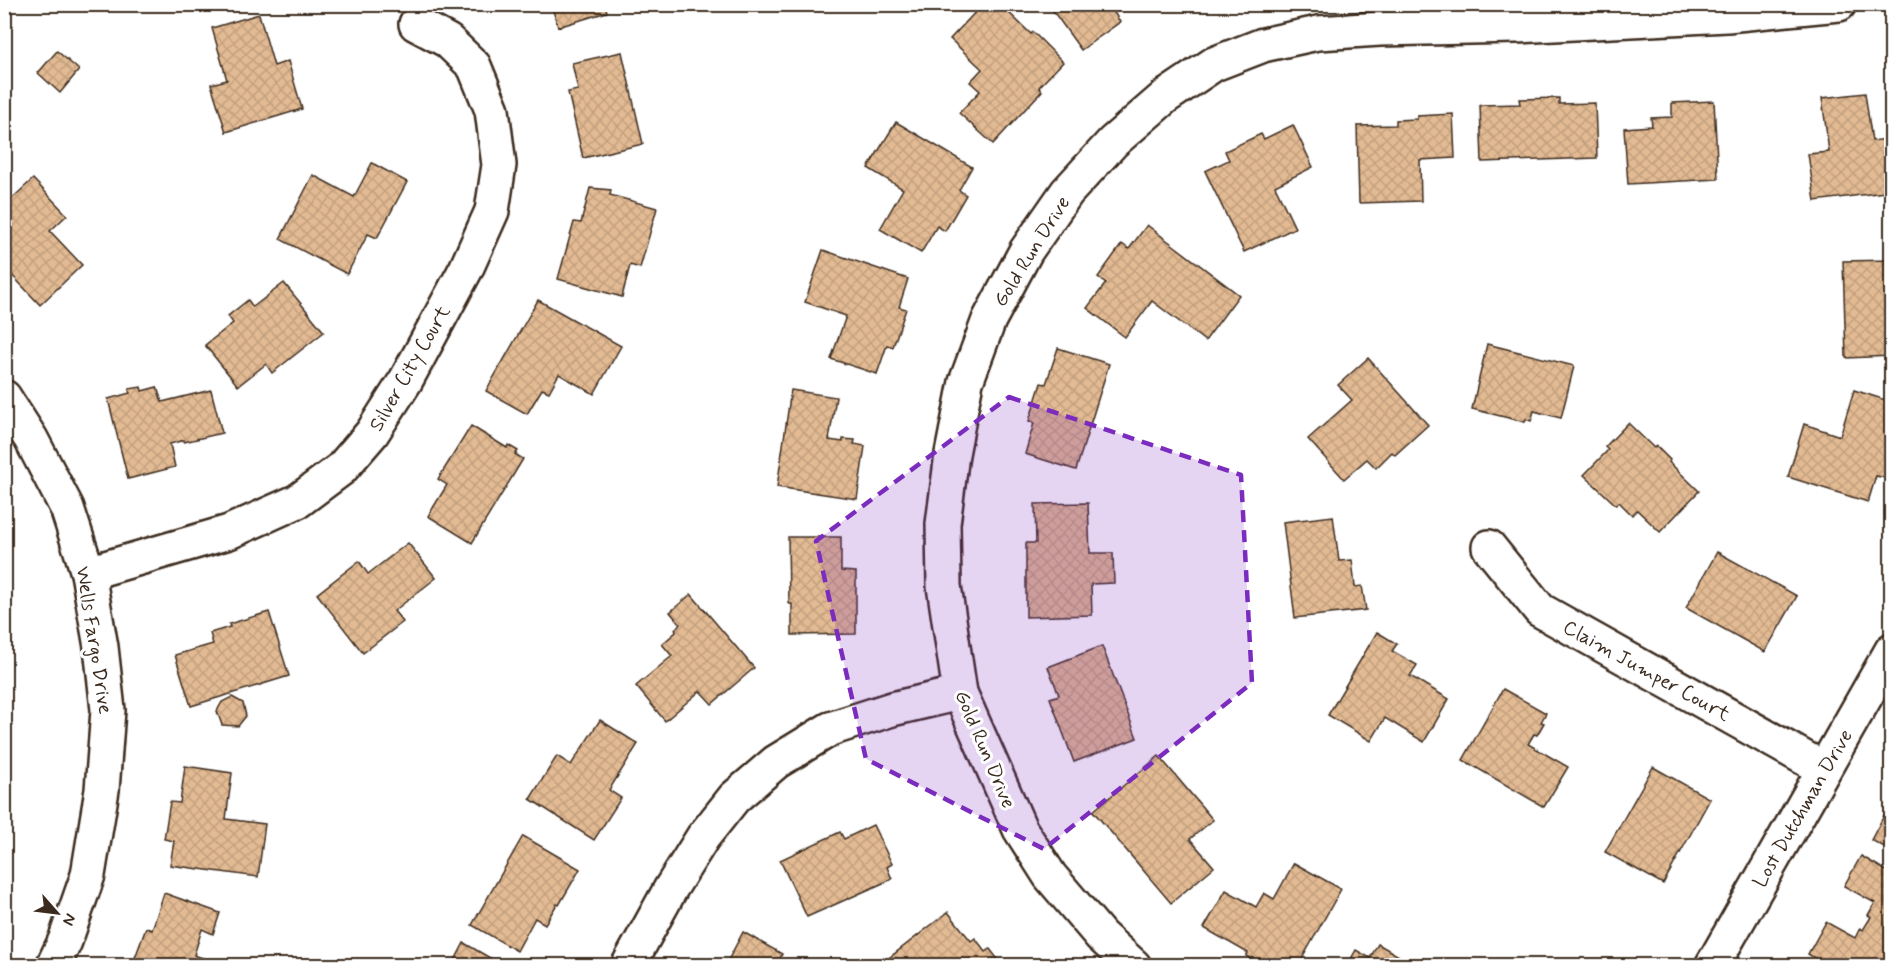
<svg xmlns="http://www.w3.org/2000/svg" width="1896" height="970" viewBox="0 0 1896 970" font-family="Mynerve,sans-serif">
	<defs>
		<pattern id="building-cross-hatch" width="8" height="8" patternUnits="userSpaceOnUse" patternTransform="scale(1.5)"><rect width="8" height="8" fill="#e2ba93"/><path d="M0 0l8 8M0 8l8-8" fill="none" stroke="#c3a07e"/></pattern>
	</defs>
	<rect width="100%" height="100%" fill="#fff"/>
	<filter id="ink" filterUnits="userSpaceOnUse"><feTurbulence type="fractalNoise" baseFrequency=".0167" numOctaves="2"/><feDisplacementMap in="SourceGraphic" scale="12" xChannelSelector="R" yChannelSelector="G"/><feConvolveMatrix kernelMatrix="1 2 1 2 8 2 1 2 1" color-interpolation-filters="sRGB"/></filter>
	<g filter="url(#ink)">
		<g fill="url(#building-cross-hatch)" stroke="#3b2a1e" stroke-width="1.5">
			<path d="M 551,4 L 605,4 L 607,12 L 558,27 Z"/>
			<path d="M 983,4 L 1000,4 L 1031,34 L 1033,32 L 1063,62 L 1039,87 L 1042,91 L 993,144 L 959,113 L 980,91 L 970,82 L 982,69 L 950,39 Z"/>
			<path d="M 1048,4 L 1118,4 L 1112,9 L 1120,22 L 1081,50 Z"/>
			<path d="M 259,14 L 274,66 L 288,61 L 302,109 L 226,132 L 211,84 L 227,80 L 212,28 Z"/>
			<path d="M 57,51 L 79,70 L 60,93 L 38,73 Z"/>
			<path d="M 622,52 L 643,144 L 583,158 L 568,92 L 578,90 L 572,63 Z"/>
			<path d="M 1865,93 L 1872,141 L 1887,139 L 1892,174 L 1892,191 L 1815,201 L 1808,154 L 1829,152 L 1822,98 Z"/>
			<path d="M 1559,98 L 1559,104 L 1595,103 L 1597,158 L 1482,162 L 1480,105 L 1520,104 L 1519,99 Z"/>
			<path d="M 1714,101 L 1718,179 L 1628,184 L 1624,128 L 1652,126 L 1651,118 L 1672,117 L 1672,103 Z"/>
			<path d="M 1453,114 L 1455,158 L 1420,160 L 1421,201 L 1359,203 L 1357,126 L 1396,125 L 1396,120 L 1417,119 L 1417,116 Z"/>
			<path d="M 896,122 L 972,167 L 959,190 L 966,195 L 945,231 L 937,226 L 921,253 L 880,229 L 903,189 L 868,168 Z"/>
			<path d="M 1293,125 L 1313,167 L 1275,186 L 1295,228 L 1244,252 L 1205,171 L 1229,160 L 1225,151 L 1261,134 L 1264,139 Z"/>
			<path d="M 372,163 L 407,182 L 377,238 L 368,234 L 347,274 L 280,239 L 313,175 L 354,197 Z"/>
			<path d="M 33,179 L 67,215 L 50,231 L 82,265 L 40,305 L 10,273 L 4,279 L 4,206 Z"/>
			<path d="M 590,188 L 611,190 L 610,195 L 657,208 L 640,268 L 630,265 L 622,297 L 558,279 L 574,222 L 581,223 Z"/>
			<path d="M 1147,225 L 1239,295 L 1205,341 L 1152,301 L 1125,337 L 1087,308 L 1106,283 L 1098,277 L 1122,244 L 1129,249 Z"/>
			<path d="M 823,250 L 908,279 L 899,307 L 906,309 L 893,347 L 887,345 L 877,374 L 831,359 L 846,316 L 805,302 Z"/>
			<path d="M 1892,260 L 1892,356 L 1846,358 L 1843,261 Z"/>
			<path d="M 284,283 L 324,332 L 272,373 L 266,364 L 238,386 L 205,345 L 233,323 L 228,316 L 248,300 L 253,307 Z"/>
			<path d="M 538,300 L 621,346 L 594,394 L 559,374 L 549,392 L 542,389 L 527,414 L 486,391 Z"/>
			<path d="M 1487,344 L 1574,366 L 1561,418 L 1534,411 L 1531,421 L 1526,419 L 1525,422 L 1472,409 Z"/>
			<path d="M 1058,348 L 1109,364 L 1076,470 L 1025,454 L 1034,423 L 1029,421 L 1041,383 L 1046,384 Z"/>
			<path d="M 1368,358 L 1428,425 L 1395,455 L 1392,452 L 1376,468 L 1367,459 L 1344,479 L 1308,439 L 1352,400 L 1338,385 Z"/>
			<path d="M 141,387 L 142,391 L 157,387 L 162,402 L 211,390 L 222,433 L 184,442 L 184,440 L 170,444 L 175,467 L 128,479 L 108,399 L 130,393 L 129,389 Z"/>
			<path d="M 791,390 L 836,397 L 829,440 L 843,442 L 843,439 L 855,440 L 854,444 L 865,446 L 857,499 L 777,487 Z"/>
			<path d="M 1854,390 L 1892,402 L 1892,430 L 1889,438 L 1892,439 L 1892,457 L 1885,478 L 1876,476 L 1868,502 L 1788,477 L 1804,424 L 1840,436 Z"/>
			<path d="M 1628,423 L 1654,448 L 1656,446 L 1670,460 L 1669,462 L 1699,491 L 1660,532 L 1637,510 L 1632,515 L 1619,502 L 1616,505 L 1584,475 L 1608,450 L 1605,447 Z"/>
			<path d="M 471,426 L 507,448 L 508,445 L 518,451 L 515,454 L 523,459 L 472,543 L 428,516 L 447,485 L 438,479 Z"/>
			<path d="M 1088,503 L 1090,553 L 1113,553 L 1114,583 L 1091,584 L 1092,615 L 1026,617 L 1026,543 L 1036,543 L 1035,504 Z"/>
			<path d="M 1333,516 L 1339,561 L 1352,560 L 1355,587 L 1362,586 L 1366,610 L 1295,618 L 1283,522 Z"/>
			<path d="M 788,537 L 841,537 L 841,571 L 856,572 L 856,634 L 792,635 L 792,604 L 789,604 Z"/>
			<path d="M 408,543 L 436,578 L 394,611 L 403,622 L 363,653 L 317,594 L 359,561 L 368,574 Z"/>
			<path d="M 1717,552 L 1797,596 L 1765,652 L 1686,608 Z"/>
			<path d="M 691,594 L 754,668 L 712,704 L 700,691 L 665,721 L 636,686 L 672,656 L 662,644 L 676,632 L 675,629 L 680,624 L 670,612 Z"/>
			<path d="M 269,612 L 289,676 L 191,706 L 175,655 L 213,644 L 210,633 L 230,627 L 229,624 Z"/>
			<path d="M 1377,632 L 1397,644 L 1392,651 L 1417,665 L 1410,676 L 1449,699 L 1424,742 L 1385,718 L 1371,741 L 1328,715 Z"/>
			<path d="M 1102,646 L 1137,738 L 1074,762 L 1050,698 L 1059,695 L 1048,667 Z"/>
			<path d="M 1503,689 L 1546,713 L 1541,722 L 1544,723 L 1537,735 L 1534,734 L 1528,744 L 1568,767 L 1544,807 L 1463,760 Z"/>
			<path d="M 232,697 L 243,703 L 246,716 L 238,726 L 222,725 L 217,711 L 222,702 Z"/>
			<path d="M 600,720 L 638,744 L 609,790 L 621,798 L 594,840 L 530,799 L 557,756 L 571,765 Z"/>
			<path d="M 1159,756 L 1213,820 L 1190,839 L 1214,867 L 1171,903 L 1093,811 Z"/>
			<path d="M 185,766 L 232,773 L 226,819 L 265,824 L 258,877 L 170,865 L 174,841 L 164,839 L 170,802 L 180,803 Z"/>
			<path d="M 1653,767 L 1710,799 L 1663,884 L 1605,852 Z"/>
			<path d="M 1887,810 L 1892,812 L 1892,851 L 1871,840 Z"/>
			<path d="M 873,825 L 892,864 L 887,867 L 892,879 L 807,917 L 780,860 L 840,832 L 844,839 Z"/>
			<path d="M 523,836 L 580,869 L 559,905 L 557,904 L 545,924 L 535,918 L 517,951 L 472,925 Z"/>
			<path d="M 1861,856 L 1892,874 L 1892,966 L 1827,966 L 1808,954 L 1826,922 L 1855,938 L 1860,928 L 1863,930 L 1871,917 L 1868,915 L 1875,903 L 1844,886 Z"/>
			<path d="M 1294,863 L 1341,889 L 1298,966 L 1262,966 L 1246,956 L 1248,953 L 1204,928 L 1226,890 L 1256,907 L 1264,893 L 1274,899 Z"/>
			<path d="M 164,893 L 220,913 L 213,934 L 202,929 L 194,955 L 226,966 L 132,966 L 146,928 L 152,930 Z"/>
			<path d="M 948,912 L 971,941 L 975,938 L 986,952 L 990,949 L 1003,966 L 895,966 L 889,958 Z"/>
			<path d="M 743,932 L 782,954 L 776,966 L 713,966 L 717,959 L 726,964 Z"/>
			<path d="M 464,943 L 504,966 L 452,966 Z"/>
			<path d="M 1378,944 L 1416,966 L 1347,966 L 1356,950 L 1370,958 Z"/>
		</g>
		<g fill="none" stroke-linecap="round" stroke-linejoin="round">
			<defs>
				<g id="minor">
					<path d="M 4,397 L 31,439 L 67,508 L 88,573 L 101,647 L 108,710 L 102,790 L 88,875 L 65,941 L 53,966"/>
					<path d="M 1489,547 L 1540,610 L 1824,769"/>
					<path d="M 88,573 L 229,532 L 298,501 L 341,469 L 372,433 L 406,380 L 466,269 L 492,211 L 499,165 L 492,110 L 474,66 L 448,41 L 416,24"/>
					<path d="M 628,966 L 671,888 L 703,837 L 734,798 L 776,762 L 830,729 L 892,709 L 960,693"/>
					<path d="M 1134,966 L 1101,936 L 1050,876 L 1020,829 L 960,693 L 944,586 L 943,524 L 952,454 L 966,382 L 989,320 L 1026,251 L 1067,192 L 1113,142 L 1165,97 L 1214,64 L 1263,45 L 1318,33 L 1380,29 L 1516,26 L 1727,15 L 1839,4"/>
					<path d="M 1712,966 L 1892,650"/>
				</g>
			</defs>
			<use href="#minor" stroke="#3b2a1e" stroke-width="38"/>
			<use href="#minor" stroke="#fff" stroke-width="33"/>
		</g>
	</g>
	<path fill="#7b2cbf" fill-opacity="0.2" stroke="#7b2cbf" stroke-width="4.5" stroke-dasharray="12 8" stroke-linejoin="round" d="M 1009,397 L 1241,475 L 1252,683 L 1044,849 L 866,759 L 816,541 Z"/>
	<g text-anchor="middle" stroke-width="6" stroke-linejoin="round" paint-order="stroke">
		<g font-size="20" fill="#3b2a1e" stroke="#fff">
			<text transform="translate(1031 251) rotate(-58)" y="7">Gold Run Drive</text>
			<text transform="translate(409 368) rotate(-60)" y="7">Silver City Court</text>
			<text transform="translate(95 640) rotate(81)" y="7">Wells Fargo Drive</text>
			<text transform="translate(1647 670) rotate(29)" y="7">Claim Jumper Court</text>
			<text transform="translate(986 749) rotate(67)" y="7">Gold Run Drive</text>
			<text transform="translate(1802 808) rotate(-60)" y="7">Lost Dutchman Drive</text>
		</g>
	</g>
	<rect width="1896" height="970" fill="none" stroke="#fff" stroke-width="24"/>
	<rect x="12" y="12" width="1872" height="946" fill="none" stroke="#3b2a1e" stroke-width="2" filter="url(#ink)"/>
	<g transform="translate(57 913) rotate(118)" stroke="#ffffff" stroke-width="4.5" paint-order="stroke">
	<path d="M0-4.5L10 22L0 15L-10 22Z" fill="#3b2a1e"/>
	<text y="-9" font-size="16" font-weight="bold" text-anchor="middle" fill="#3b2a1e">N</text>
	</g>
</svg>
